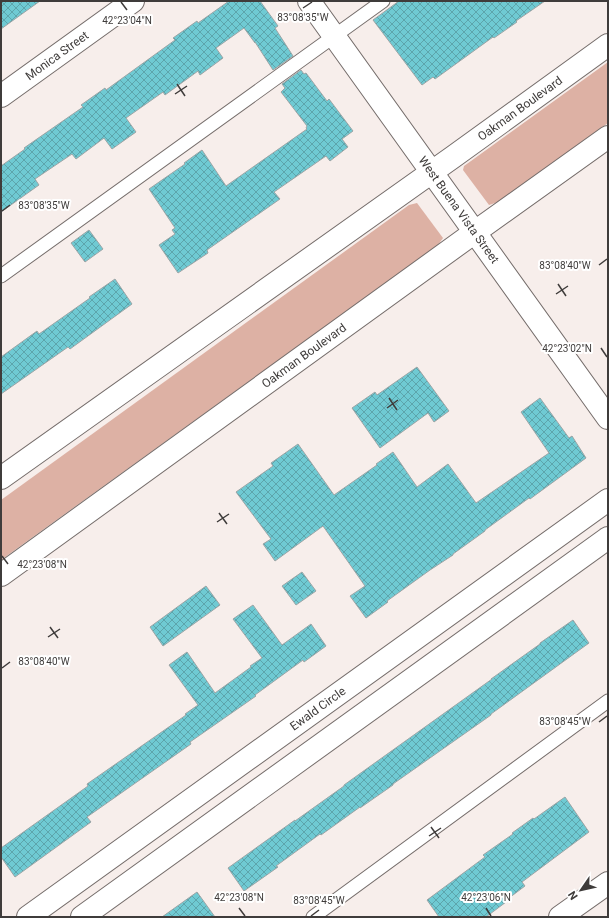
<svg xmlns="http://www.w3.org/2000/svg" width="609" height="918" viewBox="0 0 609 918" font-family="Roboto,sans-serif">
	<defs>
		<pattern id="building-cross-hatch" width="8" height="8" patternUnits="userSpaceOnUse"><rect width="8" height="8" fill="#6fcad3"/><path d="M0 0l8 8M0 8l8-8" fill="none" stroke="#5da5ac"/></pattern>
	</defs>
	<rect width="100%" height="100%" fill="#f7eeeb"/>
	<g fill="#ddb1a4">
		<path d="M 608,62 L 608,123 L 498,202 L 489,205 L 463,170 L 464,166 L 471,161 Z"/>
		<path d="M 417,203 L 443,238 L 438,245 L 1,560 L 1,500 L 409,205 Z"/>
	</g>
	<g fill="url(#building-cross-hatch)" stroke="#9ca5a6">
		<path d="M 1,1 L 40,1 L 1,29 Z"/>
		<path d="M 229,1 L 260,1 L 278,26 L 275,28 L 293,56 L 273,70 L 255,42 L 255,43 L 244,28 L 216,48 L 223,58 L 200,75 L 198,71 L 165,95 L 163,92 L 126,118 L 136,132 L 112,149 L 104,138 L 76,159 L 72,154 L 35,179 L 39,185 L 1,212 L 1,166 L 25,149 L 24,148 L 83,107 L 81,105 L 105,88 L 106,90 L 175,40 L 173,38 L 197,21 L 198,23 Z"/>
		<path d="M 399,1 L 545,1 L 516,21 L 517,22 L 494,38 L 493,37 L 435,79 L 433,77 L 422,85 L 373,20 Z"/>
		<path d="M 301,70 L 304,74 L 306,73 L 327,101 L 329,99 L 353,131 L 342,139 L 348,147 L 330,161 L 326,156 L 274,192 L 280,199 L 207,250 L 208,253 L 178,273 L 159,245 L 175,234 L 172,230 L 175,228 L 149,189 L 185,164 L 184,163 L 202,150 L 226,186 L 307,129 L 306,128 L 307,126 L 281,92 L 285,88 L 282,84 Z"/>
		<path d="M 89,230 L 103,249 L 85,262 L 71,243 Z"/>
		<path d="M 115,279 L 132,304 L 70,349 L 68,347 L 1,394 L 1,357 L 37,331 L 39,334 L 90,298 L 89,297 Z"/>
		<path d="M 417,367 L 449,411 L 434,422 L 428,413 L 380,448 L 352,408 L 375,392 L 377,395 Z"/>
		<path d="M 540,398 L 569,438 L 572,436 L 586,458 L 530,499 L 529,498 L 485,530 L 485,531 L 453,554 L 453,555 L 430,570 L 387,601 L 388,602 L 366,618 L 350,596 L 365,586 L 323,526 L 275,561 L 263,544 L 271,539 L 236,492 L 273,466 L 271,463 L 298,444 L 334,495 L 377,465 L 376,464 L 393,452 L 417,487 L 448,464 L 476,503 L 549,453 L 521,412 Z"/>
		<path d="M 302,572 L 316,591 L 296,605 L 282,586 Z"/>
		<path d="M 206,586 L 220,605 L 163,646 L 150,627 Z"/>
		<path d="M 253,605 L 282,645 L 311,624 L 326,646 L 304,662 L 303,660 L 255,695 L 256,696 L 190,742 L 191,744 L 87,817 L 91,822 L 15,877 L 1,857 L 1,848 L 88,786 L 87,784 L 186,715 L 185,714 L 198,705 L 169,665 L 187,652 L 215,693 L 251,667 L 250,666 L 262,658 L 233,619 Z"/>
		<path d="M 573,620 L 589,643 L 491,714 L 491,715 L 393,784 L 393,785 L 360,808 L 360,807 L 321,835 L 320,834 L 276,866 L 278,867 L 244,891 L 228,868 L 295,820 L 295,821 L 344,786 L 344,785 L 492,679 L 491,679 L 540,644 L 540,643 Z"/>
		<path d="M 565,797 L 589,832 L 522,882 L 525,886 L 505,901 L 506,902 L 486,917 L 439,917 L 427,900 L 485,857 L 483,855 L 513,834 L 512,833 L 533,818 L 534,819 Z"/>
		<path d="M 197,892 L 215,917 L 162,917 Z"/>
	</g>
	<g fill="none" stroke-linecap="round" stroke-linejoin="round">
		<defs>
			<g id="service">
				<path d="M 1,276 L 383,1"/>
				<path d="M 313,917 L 608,701"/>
			</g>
			<g id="minor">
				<path id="s1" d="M 309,1 L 608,418"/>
				<path id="s2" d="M 1,96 L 133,1"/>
				<path id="s3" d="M 28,917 L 608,500"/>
				<path d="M 82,917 L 608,538"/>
				<path d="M 560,917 L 608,883"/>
			</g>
			<g id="tertiary">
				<path id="s4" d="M 1,478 L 453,157 L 608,45"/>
				<path id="s5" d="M 1,575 L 475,232 L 608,137"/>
			</g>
		</defs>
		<use href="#service" stroke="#756d6b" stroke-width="15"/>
		<use href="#minor" stroke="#756d6b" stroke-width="24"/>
		<use href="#tertiary" stroke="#756d6b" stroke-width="24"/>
		<use href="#service" stroke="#fff" stroke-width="13"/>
		<use href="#minor" stroke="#fff" stroke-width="22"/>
		<use href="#tertiary" stroke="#fff" stroke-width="22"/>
	</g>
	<path fill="none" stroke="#3f3c3b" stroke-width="1.5" d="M 121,2 L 127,10M 303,8 L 312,2M 177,84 L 185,96M 175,94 L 187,86M 2,211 L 10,205M 599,265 L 607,259M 558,284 L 566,296M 556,294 L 568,286M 601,348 L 607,357M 389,398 L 397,410M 387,408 L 398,400M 219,513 L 227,524M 217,522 L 229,514M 2,556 L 8,564M 50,627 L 58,638M 48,637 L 60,629M 2,668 L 10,662M 599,722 L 607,716M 431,827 L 439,838M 429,836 L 441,828M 239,908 L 245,916M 486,908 L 491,916M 311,916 L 319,910"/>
	<g text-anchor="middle" stroke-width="4" stroke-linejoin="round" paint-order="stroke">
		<g font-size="12" fill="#3f3c3b" stroke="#fff">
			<text dy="4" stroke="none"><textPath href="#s2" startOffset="69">Monica Street</textPath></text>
			<text dy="4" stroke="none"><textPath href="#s4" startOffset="637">Oakman Boulevard</textPath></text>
			<text dy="4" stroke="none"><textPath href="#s1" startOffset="257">West Buena Vista Street</textPath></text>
			<text dy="4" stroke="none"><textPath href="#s5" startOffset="374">Oakman Boulevard</textPath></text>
			<text dy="4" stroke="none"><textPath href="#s3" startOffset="357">Ewald Circle</textPath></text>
		</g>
	</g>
	<g font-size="10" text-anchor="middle" fill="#3f3c3b" stroke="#fff" stroke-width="4" stroke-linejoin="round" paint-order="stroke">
		<text x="303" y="21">83°08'35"W</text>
		<text x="127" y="24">42°23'04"N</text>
		<text x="44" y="209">83°08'35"W</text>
		<text x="565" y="269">83°08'40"W</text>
		<text x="567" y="352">42°23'02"N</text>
		<text x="42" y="568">42°23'08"N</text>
		<text x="44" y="665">83°08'40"W</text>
		<text x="565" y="725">83°08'45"W</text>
		<text x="239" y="901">42°23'08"N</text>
		<text x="486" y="901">42°23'06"N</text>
		<text x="319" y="904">83°08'45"W</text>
	</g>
	<rect width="609" height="918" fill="none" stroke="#3f3c3b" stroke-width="4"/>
	<g transform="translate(581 890) rotate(236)" stroke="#ffffff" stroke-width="3" paint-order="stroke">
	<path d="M0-3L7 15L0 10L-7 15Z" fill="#3f3c3b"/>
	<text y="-6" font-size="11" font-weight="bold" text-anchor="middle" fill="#3f3c3b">N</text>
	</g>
</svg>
